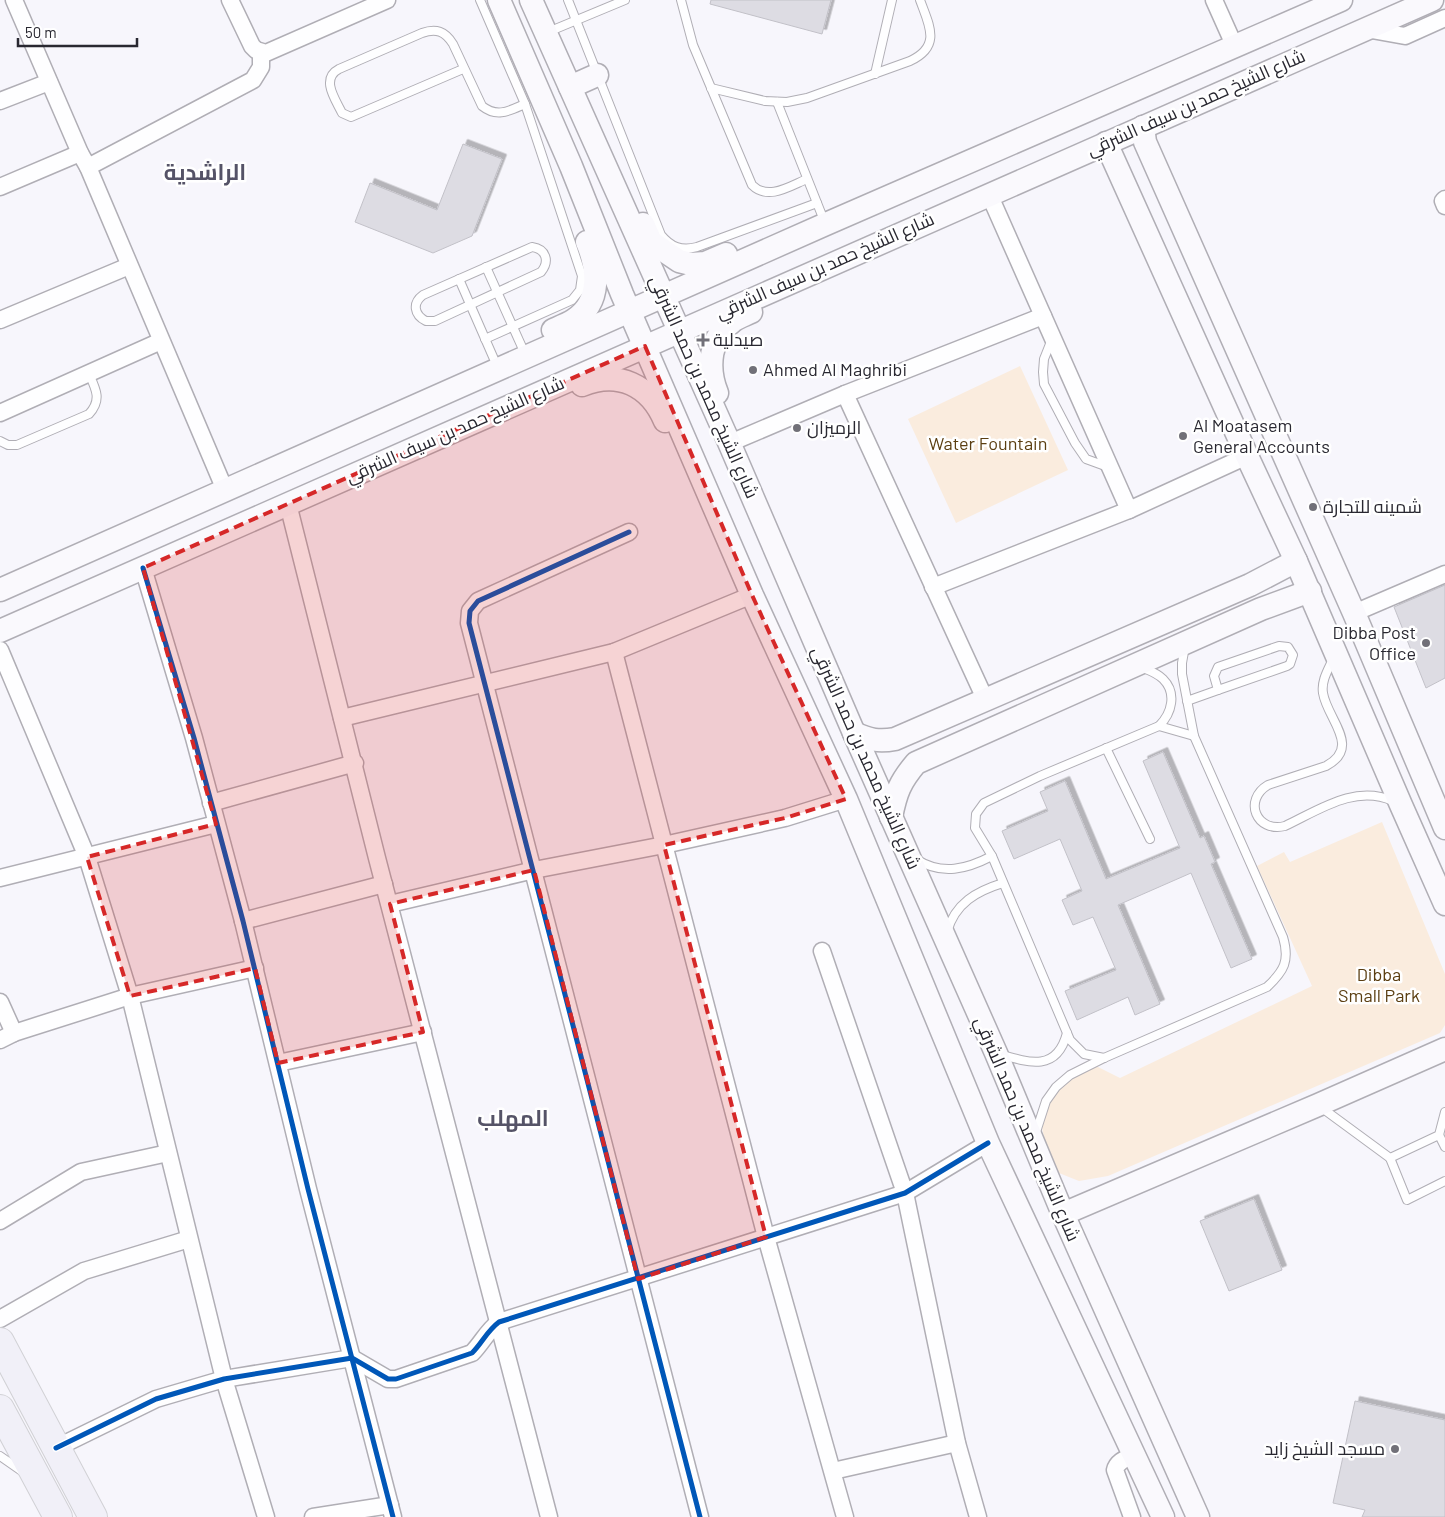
<svg xmlns="http://www.w3.org/2000/svg" width="1445" height="1517" viewBox="0 0 1445 1517" font-family="Barlow,Cairo,sans-serif">
	<defs>
		<filter id="shadow"><feDropShadow dx="4.5" dy="-4.5" stdDeviation="0" flood-color="#0004"/></filter>
	</defs>
	<rect width="100%" height="100%" fill="#f7f6fc"/>
	<g fill="#faecde">
		<path d="M 1020,366 L 1068,470 L 956,523 L 908,419 Z"/>
		<path d="M 1382,822 L 1445,974 L 1445,1025 L 1440,1033 L 1108,1176 L 1079,1181 L 1059,1173 L 1046,1147 L 1040,1118 L 1059,1085 L 1094,1065 L 1120,1078 L 1312,986 L 1257,866 L 1284,852 L 1290,862 Z"/>
	</g>
	<g fill="#dddce3" stroke="#c2c1c8" filter="url(#shadow)">
		<path d="M 711,0 L 831,0 L 822,34 L 710,4 Z"/>
		<path d="M 463,144 L 502,159 L 472,236 L 433,253 L 355,222 L 370,183 L 437,210 Z"/>
		<path d="M 1445,585 L 1445,678 L 1426,688 L 1394,607 Z"/>
		<path d="M 1163,752 L 1200,838 L 1204,836 L 1215,862 L 1211,864 L 1252,959 L 1231,968 L 1191,873 L 1118,905 L 1160,1004 L 1135,1015 L 1128,997 L 1077,1020 L 1065,991 L 1116,970 L 1093,917 L 1073,925 L 1062,900 L 1082,891 L 1060,839 L 1014,859 L 1002,831 L 1048,811 L 1040,792 L 1065,781 L 1106,879 L 1180,848 L 1143,761 Z"/>
		<path d="M 1254,1199 L 1282,1270 L 1229,1291 L 1200,1221 Z"/>
		<path d="M 1355,1401 L 1445,1420 L 1445,1517 L 1362,1517 L 1365,1510 L 1333,1503 Z"/>
	</g>
	<g fill="none" stroke-linecap="round" stroke-linejoin="round">
		<defs>
			<g id="lane">
				<path d="M 480,0 L 525,104 L 582,276 L 580,290 L 572,300 L 485,339"/>
				<path d="M 568,0 L 661,235 C 671,247 681,251 697,247 L 817,203"/>
				<path d="M 681,0 L 693,45 L 752,185 C 768,201 790,186 807,179"/>
				<path d="M 548,32 L 625,0"/>
				<path d="M 463,69 L 351,117 L 342,113 C 336,100 320,79 339,69 L 422,33 C 436,28 445,31 453,44 L 482,106 C 497,118 509,111 525,104"/>
				<path d="M 875,74 L 892,0"/>
				<path d="M 711,88 L 765,101 L 787,102 L 807,98 L 910,61 C 942,46 929,25 920,0"/>
				<path d="M 777,102 L 825,223"/>
				<path d="M 532,247 C 546,249 550,261 541,272 L 435,321 L 426,321 C 414,315 412,303 423,295 Z"/>
				<path d="M 486,267 L 526,356"/>
				<path d="M 459,279 L 497,366"/>
				<path d="M 1052,339 L 1044,359 L 1043,372 L 1044,384 L 1075,443 L 1086,459 L 1108,467"/>
				<path d="M 0,441 L 8,445 L 17,445 L 89,414 C 102,400 96,389 89,374"/>
				<path d="M 1279,646 L 1288,647 L 1293,655 L 1290,664 L 1287,666 L 1218,690 L 1214,676 L 1218,667 Z"/>
				<path d="M 1333,659 C 1328,670 1321,681 1323,693 C 1327,719 1362,747 1326,766 L 1268,785 C 1243,800 1256,833 1285,826 C 1319,810 1355,784 1393,801"/>
				<path d="M 1187,701 L 1218,690"/>
				<path d="M 1159,726 L 1194,736"/>
				<path d="M 1106,748 L 1150,839"/>
				<path d="M 916,859 C 942,876 967,869 992,856"/>
				<path d="M 947,932 C 955,903 977,891 1003,883"/>
				<path d="M 1000,1054 C 1029,1063 1057,1072 1067,1033"/>
				<path d="M 1104,1058 L 1084,1054 L 1070,1040 L 992,856 L 975,828 L 976,814 L 984,803 L 1040,776 L 1159,726 C 1172,713 1177,693 1163,679 C 1157,673 1148,670 1141,667"/>
				<path d="M 1322,1108 L 1390,1158 L 1439,1135 L 1445,1112"/>
				<path d="M 1035,1135 L 1046,1101 L 1056,1087 L 1070,1075 L 1104,1058 L 1267,987 C 1284,971 1290,961 1283,937 L 1194,736 L 1182,674 L 1182,663 L 1185,646"/>
				<path d="M 1439,1135 L 1445,1147"/>
				<path d="M 1390,1158 L 1407,1200 L 1445,1181"/>
				<path d="M 0,1456 L 23,1472"/>
			</g>
			<g id="street">
				<path d="M 14,0 L 80,153 L 88,167 L 225,490"/>
				<path d="M 230,0 L 252,46 L 256,50 L 266,53 L 387,0"/>
				<path d="M 1214,0 L 1235,47"/>
				<path d="M 1366,29 L 1405,36 L 1445,18"/>
				<path d="M 0,101 L 49,82"/>
				<path d="M 88,167 L 253,80 L 261,67 L 261,53"/>
				<path d="M 0,187 L 80,153"/>
				<path d="M 989,194 L 1129,510"/>
				<path d="M 1445,199 L 1443,201 L 1445,206"/>
				<path d="M 0,320 L 129,266"/>
				<path d="M 845,394 L 986,701"/>
				<path d="M 0,413 L 161,341"/>
				<path d="M 737,440 L 845,394 L 1043,316"/>
				<path d="M 288,504 L 377,858 L 549,1517"/>
				<path d="M 629,532 L 478,601 L 470,611 L 469,623 L 700,1517"/>
				<path d="M 143,568 L 194,738 L 243,921 L 308,1189 L 393,1517"/>
				<path d="M 933,587 L 1129,510 L 1247,456"/>
				<path d="M 1354,613 L 1445,574"/>
				<path d="M 0,650 L 87,857 L 130,996 L 224,1379 L 266,1517"/>
				<path d="M 614,652 L 766,1237 L 845,1517"/>
				<path d="M 342,718 L 614,652 L 752,595"/>
				<path d="M 211,803 L 355,763"/>
				<path d="M 0,878 L 216,824"/>
				<path d="M 390,904 L 534,870 L 664,845 L 785,818 L 846,799"/>
				<path d="M 243,921 L 384,884"/>
				<path d="M 822,951 L 905,1193 L 957,1443 L 978,1517"/>
				<path d="M 0,1002 L 14,1033"/>
				<path d="M 0,1040 L 14,1033 L 130,996 L 255,968"/>
				<path d="M 278,1063 L 423,1032"/>
				<path d="M 0,1221 L 81,1172 L 168,1153"/>
				<path d="M 0,1319 L 84,1271 L 189,1239"/>
				<path d="M 56,1448 L 156,1399 L 224,1379 L 352,1358 L 388,1379 L 396,1379 L 472,1353 C 482,1343 487,1331 499,1322 L 905,1193 L 988,1143"/>
				<path d="M 833,1471 L 957,1443"/>
				<path d="M 313,1517 L 390,1505"/>
				<path d="M 1132,1517 L 1115,1470 C 1117,1461 1127,1458 1135,1454"/>
			</g>
			<g id="secondary">
				<path d="M 499,0 L 571,166 L 622,294 L 752,595 L 846,799 L 988,1143 L 1163,1517"/>
				<path d="M 531,0 L 728,440 L 854,733 L 996,1053 L 1063,1214 L 1198,1517"/>
				<path d="M 570,87 L 597,75"/>
				<path d="M 1143,127 L 1145,142 L 1354,613 L 1445,828"/>
				<path d="M 1106,143 L 1247,456 L 1296,561 L 1401,805 L 1445,904"/>
				<path d="M 643,224 L 651,242 L 679,261 L 691,264 L 705,263 L 726,254"/>
				<path d="M 553,330 C 560,327 568,324 574,320 C 602,302 598,268 587,242"/>
				<path d="M 582,385 C 618,370 650,385 665,421"/>
				<path d="M 717,393 C 707,368 709,337 733,321 C 738,317 745,315 751,312"/>
				<path d="M 0,590 L 826,224 L 1341,0"/>
				<path d="M 0,631 L 1432,0"/>
				<path d="M 854,733 C 869,740 879,742 895,739 L 1250,585 L 1296,561"/>
				<path d="M 891,817 C 896,792 900,782 916,763 L 1261,609 L 1310,591"/>
				<path d="M 1063,1214 L 1318,1105 L 1445,1049"/>
			</g>
			<g id="highway">
				<path d="M 0,1342 L 93,1517"/>
				<path d="M 0,1409 L 58,1517"/>
			</g>
		</defs>
		<use href="#lane" stroke="#b0aeb5" stroke-width="10"/>
		<use href="#street" stroke="#b0aeb5" stroke-width="19"/>
		<use href="#secondary" stroke="#b0aeb5" stroke-width="25"/>
		<use href="#highway" stroke="#d1d1d5" stroke-width="30"/>
		<use href="#lane" stroke="#fefeff" stroke-width="8"/>
		<use href="#street" stroke="#fefeff" stroke-width="16"/>
		<use href="#secondary" stroke="#faf9fd" stroke-width="22"/>
		<use href="#highway" stroke="#f1f0f8" stroke-width="28"/>
		<defs>
			<g id="cycleway">
				<path d="M 629,532 L 478,601 L 470,611 L 469,623 L 700,1517"/>
				<path d="M 143,568 L 194,738 L 243,921 L 308,1189 L 393,1517"/>
				<path d="M 56,1448 L 156,1399 L 224,1379 L 352,1358 L 388,1379 L 396,1379 L 472,1353 C 482,1343 487,1331 499,1322 L 905,1193 L 988,1143"/>
			</g>
		</defs>
		<use href="#cycleway" stroke="#fff" stroke-width="8"/>
		<use href="#cycleway" stroke="#0057b8" stroke-width="5"/>
	</g>
	<path fill="#d62828" fill-opacity="0.2" stroke="#d62828" stroke-width="4" stroke-dasharray="10 6" stroke-linejoin="round" d="M 645,346 L 752,595 L 846,799 L 785,818 L 664,845 L 766,1237 L 638,1279 L 534,870 L 390,904 L 423,1032 L 278,1063 L 255,968 L 130,996 L 87,857 L 216,824 L 143,568 Z"/>
	<g fill="#717078" stroke="#fff" stroke-width="2">
		<path d="M700.5 332.5h5v5h5v5h-5v5h-5v-5h-5v-5h5z"/>
		<circle cx="753" cy="370" r="5"/>
		<circle cx="797" cy="428" r="5"/>
		<circle cx="1183" cy="436" r="5"/>
		<circle cx="1313" cy="507" r="5"/>
		<circle cx="1426" cy="643" r="5"/>
		<circle cx="1395" cy="1449" r="5"/>
	</g>
	<g text-anchor="middle" stroke-width="5" stroke-linejoin="round" paint-order="stroke">
		<g font-size="18" fill="#292831" stroke="#fff">
			<text transform="translate(1196 103) rotate(-24)" y="6">شارع الشيخ حمد بن سيف الشرقي</text>
			<text transform="translate(825 266) rotate(-24)" y="6">شارع الشيخ حمد بن سيف الشرقي</text>
			<text transform="translate(704 387) rotate(66)" y="6">شارع الشيخ محمد بن حمد الشرقي</text>
			<text transform="translate(455 430) rotate(-24)" y="6">شارع الشيخ حمد بن سيف الشرقي</text>
			<text transform="translate(866 758) rotate(66)" y="6">شارع الشيخ محمد بن حمد الشرقي</text>
			<text transform="translate(1027 1129) rotate(67)" y="6">شارع الشيخ محمد بن حمد الشرقي</text>
		</g>
		<g font-size="18" fill="#292831" stroke="#fff" text-anchor="start">
			<text x="713" y="346">صيدلية</text>
			<text x="763" y="376">Ahmed Al Maghribi</text>
			<text x="1193" y="432">Al Moatasem<tspan x="1193" dy="21">General Accounts</tspan></text>
			<text x="807" y="434">الرميزان</text>
			<text x="1323" y="513">شمينه للتجارة</text>
			<text x="1416" y="639" text-anchor="end">Dibba Post<tspan x="1416" dy="21">Office</tspan></text>
			<text x="1385" y="1455" text-anchor="end">مسجد الشيخ زايد</text>
		</g>
		<g font-size="18" fill="#5b3e11" stroke="#fff">
			<text x="988" y="450">Water Fountain</text>
			<text x="1379" y="981">Dibba<tspan x="1379" dy="21">Small Park</tspan></text>
		</g>
		<g font-size="22" font-weight="bold" fill="#555367" stroke="#fff">
			<text x="205" y="180">الراشدية</text>
			<text x="513" y="1126">المهلب</text>
		</g>
	</g>
	<path d="M18 38v8h119v-8" fill="none" stroke="#292831" stroke-width="2.5"/>
	<text x="25" y="38" font-size="15" fill="#292831" stroke="#ffffff" stroke-width="4" paint-order="stroke">50 m</text>
</svg>
